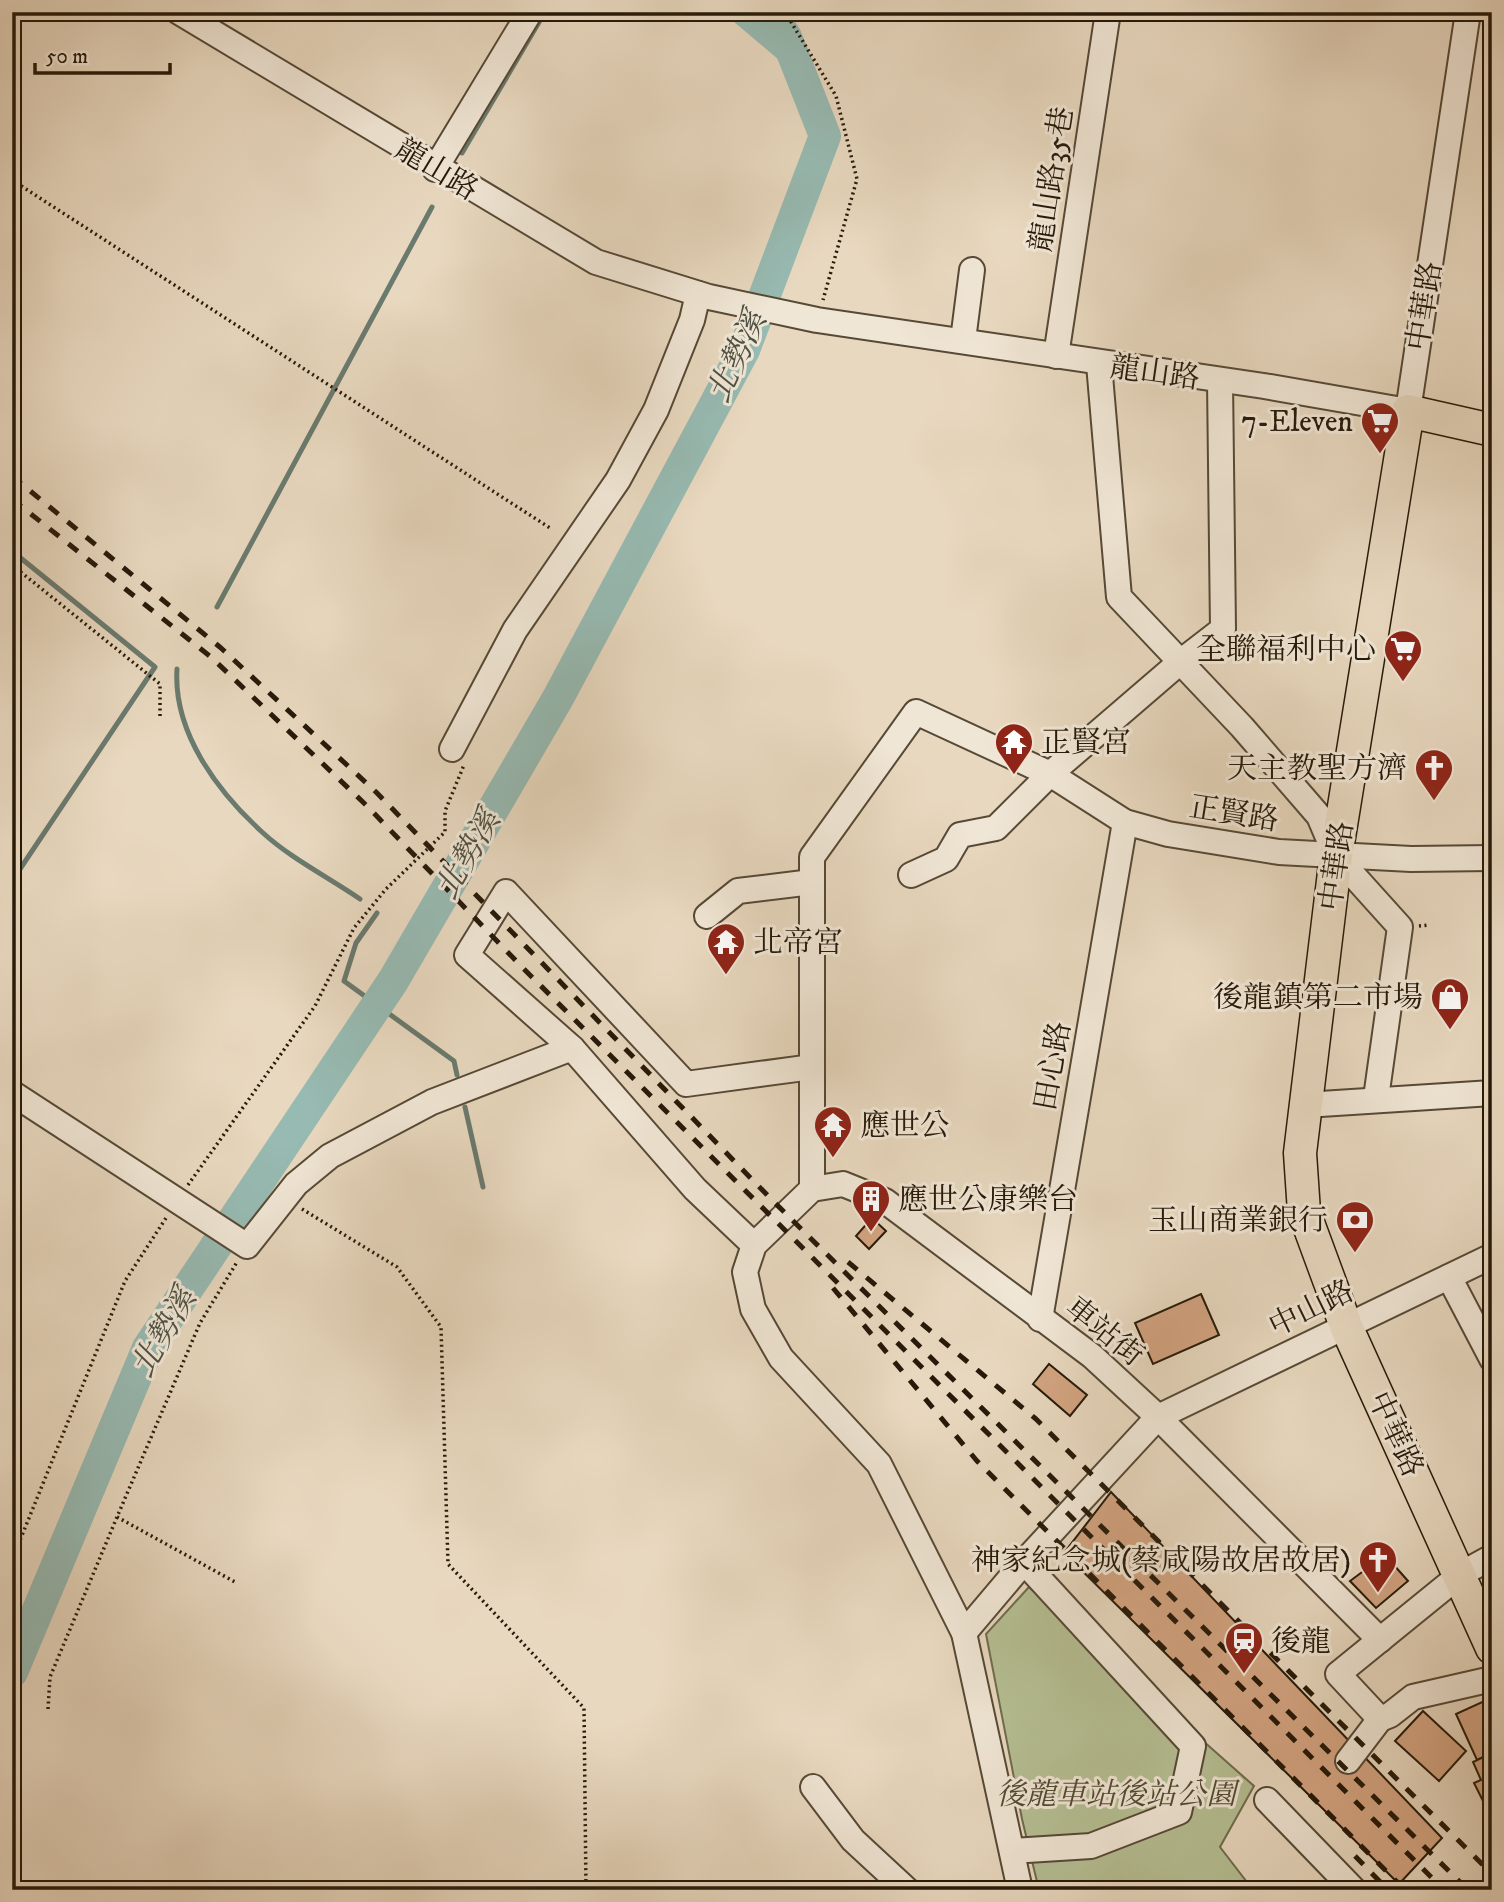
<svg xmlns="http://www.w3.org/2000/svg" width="1504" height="1902" viewBox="0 0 1504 1902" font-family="'IM FELL DW Pica','Noto Serif TC',serif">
	<rect width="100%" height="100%" fill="#e8d8bf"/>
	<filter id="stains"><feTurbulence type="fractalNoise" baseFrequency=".00286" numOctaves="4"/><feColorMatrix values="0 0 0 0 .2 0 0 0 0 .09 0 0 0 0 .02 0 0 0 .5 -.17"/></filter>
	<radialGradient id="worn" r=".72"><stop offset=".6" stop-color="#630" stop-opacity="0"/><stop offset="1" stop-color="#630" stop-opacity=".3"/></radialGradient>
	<path fill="#b5bf93" stroke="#6e6c4e" stroke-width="2" d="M 1029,1587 L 1254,1786 L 1220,1847 L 1253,1890 L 1039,1890 L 1022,1819 L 986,1634 Z"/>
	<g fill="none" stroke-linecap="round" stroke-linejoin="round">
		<g stroke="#6a7a6e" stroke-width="5">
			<path d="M 462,153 L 545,12"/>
			<path d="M 12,551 L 155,667 L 12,881"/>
			<path d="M 217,607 L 432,207"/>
			<path d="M 177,669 C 173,732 217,791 262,832 C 290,858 328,877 360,899"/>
			<path d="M 377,913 L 356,943 L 344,981 L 454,1061 L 457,1075"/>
			<path d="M 465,1107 L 483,1187"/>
		</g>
		<path stroke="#97bab2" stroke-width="19" d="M 737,12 L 795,61"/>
		<path stroke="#97bab2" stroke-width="32" d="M 12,1672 L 148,1348 L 393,981 L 558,698 L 744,350 L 825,136 L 786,37 L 770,12"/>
	</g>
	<g fill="#d3a481" stroke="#261909" stroke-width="2">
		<path d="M 872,1218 L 886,1231 L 869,1249 L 856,1236 Z"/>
		<path d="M 1201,1294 L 1219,1335 L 1153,1364 L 1135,1323 Z"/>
		<path d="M 1049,1364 L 1087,1395 L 1070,1416 L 1033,1384 Z"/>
		<path d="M 1111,1492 L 1442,1838 L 1399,1884 L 1064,1553 Z"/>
		<path d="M 1385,1555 L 1408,1581 L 1376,1608 L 1350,1581 Z"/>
		<path d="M 1491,1698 L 1492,1753 L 1477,1760 L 1456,1714 Z"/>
		<path d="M 1423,1711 L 1466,1751 L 1439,1781 L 1395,1741 Z"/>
		<path d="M 1492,1753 L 1492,1800 L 1484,1803 L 1474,1783 L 1481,1780 L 1473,1762 Z"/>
	</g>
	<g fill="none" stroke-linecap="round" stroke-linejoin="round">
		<defs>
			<g id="minor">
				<path d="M 179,12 L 596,262 L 709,297 L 817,320 L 1264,386 L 1408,411 L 1468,12"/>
				<path d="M 435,169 L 530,12"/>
				<path d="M 963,340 L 972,270"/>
				<path d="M 1056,356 L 1108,12"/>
				<path d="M 1099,364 L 1119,597 L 1242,727 L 1319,816 L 1336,856 L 1400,927 L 1376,1098"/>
				<path d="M 452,749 L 515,630 L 618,480 L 656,410 L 692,320 L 698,294"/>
				<path d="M 911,875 L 946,859 L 960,835 L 996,828 L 1050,774 L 1179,663 L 1223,629 L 1220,381"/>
				<path d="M 707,916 L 738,891 L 812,882"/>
				<path d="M 572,1048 L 467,955 L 506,892 L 686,1084 L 812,1067"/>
				<path d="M 12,1093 L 247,1246 L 296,1184 L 330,1156 L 432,1102 L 572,1048 L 695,1189 L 754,1245"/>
				<path d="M 1305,1105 L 1492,1093"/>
				<path d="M 812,1189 L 812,857 L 916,712 L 1050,774 L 1125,822 L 1168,834 L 1279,852 L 1411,859 L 1492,858"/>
				<path d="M 1449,1277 L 1492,1359"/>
				<path d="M 1040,1319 L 1125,822"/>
				<path d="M 1492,1557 L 1461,1574 L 1338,1674 L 1380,1719 L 1390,1715 L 1413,1697 L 1492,1679"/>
				<path d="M 964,1633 L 1024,1562 L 1158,1417 L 1492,1256"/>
				<path d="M 1348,1761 L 1380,1719"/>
				<path d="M 813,1787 L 853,1840 L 907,1890"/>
				<path d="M 1267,1800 L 1354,1890"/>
				<path d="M 1012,1851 L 1091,1846 L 1179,1812 L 1193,1746 L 1024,1562"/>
				<path d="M 1020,1890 L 964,1633 L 879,1464 L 781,1358 L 753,1309 L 745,1272 L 754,1245 L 812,1189 L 843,1184 L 885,1201 L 1092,1356 L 1158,1417 L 1380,1640"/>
			</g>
			<path id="major" d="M 1492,430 L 1408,411 L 1336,856 L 1300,1153 L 1304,1212 L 1346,1326 L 1492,1648"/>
		</defs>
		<use href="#minor" stroke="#564936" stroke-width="28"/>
		<use href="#major" stroke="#261909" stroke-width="35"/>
		<g stroke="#261909" stroke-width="3.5" stroke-dasharray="2 3.5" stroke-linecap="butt">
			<path d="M 785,12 L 836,96 L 857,179 L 823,300"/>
			<path d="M 12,180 L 550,528"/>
			<path d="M 12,565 L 160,684 L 160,718"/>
			<path d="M 1419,926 L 1428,925"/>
			<path d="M 188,1185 L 315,1006 L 354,928 L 386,889 L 445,832 L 445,811 L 464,765"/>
			<path d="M 302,1209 L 397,1267 L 441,1327 L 448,1564 L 584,1708 L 586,1890"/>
			<path d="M 117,1517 L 235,1582"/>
			<path d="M 12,1560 L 125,1281 L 166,1218"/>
			<path d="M 48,1709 L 50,1677 L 117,1517 L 200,1323 L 237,1262"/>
		</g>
		<use href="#minor" stroke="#f0e6d5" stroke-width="24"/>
		<use href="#major" stroke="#e8d8bf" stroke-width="32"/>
		<g stroke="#261909" stroke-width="5" stroke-dasharray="12 12" stroke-linecap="butt">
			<path d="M 12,476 L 221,648 L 376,792 L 772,1200 L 1468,1890"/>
			<path d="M 12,499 L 211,657 L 366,805 L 522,967 L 1444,1890"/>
			<path d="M 848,1262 L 1036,1419 L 1492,1874"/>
			<path d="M 833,1288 L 977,1461 L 1405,1890"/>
			<path d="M 1355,1856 L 1388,1890"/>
		</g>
	</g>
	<defs>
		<symbol id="supermarket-pin" viewBox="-11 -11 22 30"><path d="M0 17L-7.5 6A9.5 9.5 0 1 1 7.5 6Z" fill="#8f2418" stroke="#f0e6d5"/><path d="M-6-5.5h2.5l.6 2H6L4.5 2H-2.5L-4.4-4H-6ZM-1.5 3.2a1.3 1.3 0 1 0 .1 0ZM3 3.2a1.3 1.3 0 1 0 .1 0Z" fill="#fff"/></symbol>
		<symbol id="temple-pin" viewBox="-11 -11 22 30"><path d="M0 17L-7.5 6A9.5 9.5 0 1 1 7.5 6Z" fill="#8f2418" stroke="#f0e6d5"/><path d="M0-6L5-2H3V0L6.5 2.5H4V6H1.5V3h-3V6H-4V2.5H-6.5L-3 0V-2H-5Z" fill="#fff"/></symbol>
		<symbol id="church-pin" viewBox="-11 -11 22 30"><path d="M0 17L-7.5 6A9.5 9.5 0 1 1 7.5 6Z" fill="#8f2418" stroke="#f0e6d5"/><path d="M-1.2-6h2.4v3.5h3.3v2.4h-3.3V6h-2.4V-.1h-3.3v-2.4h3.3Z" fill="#fff"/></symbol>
		<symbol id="shop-pin" viewBox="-11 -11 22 30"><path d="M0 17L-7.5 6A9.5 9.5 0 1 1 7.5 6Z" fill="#8f2418" stroke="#f0e6d5"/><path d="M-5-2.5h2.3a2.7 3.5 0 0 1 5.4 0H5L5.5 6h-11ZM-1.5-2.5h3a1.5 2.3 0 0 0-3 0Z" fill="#fff"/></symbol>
		<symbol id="building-pin" viewBox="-11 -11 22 30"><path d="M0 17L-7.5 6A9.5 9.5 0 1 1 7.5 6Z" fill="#8f2418" stroke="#f0e6d5"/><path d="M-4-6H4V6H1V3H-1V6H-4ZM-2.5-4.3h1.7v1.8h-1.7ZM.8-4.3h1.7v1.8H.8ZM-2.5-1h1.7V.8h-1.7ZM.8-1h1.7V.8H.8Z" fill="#fff"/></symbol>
		<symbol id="bank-pin" viewBox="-11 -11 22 30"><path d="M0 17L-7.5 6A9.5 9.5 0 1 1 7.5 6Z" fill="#8f2418" stroke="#f0e6d5"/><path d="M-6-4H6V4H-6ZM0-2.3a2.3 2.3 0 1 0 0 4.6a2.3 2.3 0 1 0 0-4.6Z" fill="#fff"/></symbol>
		<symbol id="station-pin" viewBox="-11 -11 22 30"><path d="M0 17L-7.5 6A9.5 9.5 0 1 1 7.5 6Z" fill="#8f2418" stroke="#f0e6d5"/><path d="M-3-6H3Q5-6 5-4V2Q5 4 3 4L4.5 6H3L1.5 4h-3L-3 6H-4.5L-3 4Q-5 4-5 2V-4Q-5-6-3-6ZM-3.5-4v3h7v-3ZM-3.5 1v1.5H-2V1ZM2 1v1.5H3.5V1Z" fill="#fff"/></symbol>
	</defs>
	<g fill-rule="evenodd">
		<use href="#supermarket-pin" x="1358" y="399" width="44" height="60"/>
		<use href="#supermarket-pin" x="1381" y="627" width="44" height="60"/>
		<use href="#temple-pin" x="992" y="720" width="44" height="60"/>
		<use href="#church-pin" x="1412" y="746" width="44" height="60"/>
		<use href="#temple-pin" x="704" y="920" width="44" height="60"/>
		<use href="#shop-pin" x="1428" y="975" width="44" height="60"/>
		<use href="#temple-pin" x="811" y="1103" width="44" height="60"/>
		<use href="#building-pin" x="849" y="1177" width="44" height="60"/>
		<use href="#bank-pin" x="1333" y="1198" width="44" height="60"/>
		<use href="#church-pin" x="1356" y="1538" width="44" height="60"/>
		<use href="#station-pin" x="1222" y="1619" width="44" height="60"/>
	</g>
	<g text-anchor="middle" stroke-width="6" stroke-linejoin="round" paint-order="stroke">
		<g font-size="30" fill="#261909" stroke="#f0e6d5">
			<text transform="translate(437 169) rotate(31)" y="10">龍山路</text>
			<text transform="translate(1051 179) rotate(-81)" y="10">龍山路35巷</text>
			<text transform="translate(1424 306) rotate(-81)" y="10">中華路</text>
			<text transform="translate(1155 372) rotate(8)" y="10">龍山路</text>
			<text transform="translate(1234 813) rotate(9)" y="10">正賢路</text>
			<text transform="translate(1336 866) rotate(-82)" y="10">中華路</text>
			<text transform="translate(1052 1066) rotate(-80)" y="10">田心路</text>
			<text transform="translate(1311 1308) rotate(-26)" y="10">中山路</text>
			<text transform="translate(1105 1331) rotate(39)" y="10">車站街</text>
			<text transform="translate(1396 1434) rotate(65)" y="10">中華路</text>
		</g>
		<g font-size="30" fill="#261909" stroke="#f0e6d5" text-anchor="end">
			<text x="1353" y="431">7-Eleven</text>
			<text x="1376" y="659">全聯福利中心</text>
			<text x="1041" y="752" text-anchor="start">正賢宮</text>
			<text x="1407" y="778">天主教聖方濟</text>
			<text x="753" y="952" text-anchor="start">北帝宮</text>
			<text x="1423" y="1007">後龍鎮第二市場</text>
			<text x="860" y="1135" text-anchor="start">應世公</text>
			<text x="898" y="1209" text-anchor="start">應世公康樂台</text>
			<text x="1328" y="1230">玉山商業銀行</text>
			<text x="1351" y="1570">神家紀念城(蔡咸陽故居故居)</text>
			<text x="1271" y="1651" text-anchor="start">後龍</text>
		</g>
		<g font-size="30" font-style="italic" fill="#514b32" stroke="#f0e6d5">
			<text x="1116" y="1804">後龍車站後站公園</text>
		</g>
		<g font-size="32" font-style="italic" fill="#4e5144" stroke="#f0e6d5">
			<text transform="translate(736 356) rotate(-65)" y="11">北勢溪</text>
			<text transform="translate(467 854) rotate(-60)" y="11">北勢溪</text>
			<text transform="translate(163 1332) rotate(-60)" y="11">北勢溪</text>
		</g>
	</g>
	<rect width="1504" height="1902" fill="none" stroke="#e8d8bf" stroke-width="42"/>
	<rect x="14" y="14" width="1476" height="1874" fill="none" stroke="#261909" stroke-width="3.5"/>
	<rect x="21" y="21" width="1462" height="1860" fill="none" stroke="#261909" stroke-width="2"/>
	<path d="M35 63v10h135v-10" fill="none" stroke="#261909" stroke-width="3.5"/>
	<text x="46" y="63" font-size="21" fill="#261909" stroke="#f0e6d5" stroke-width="5" paint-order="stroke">50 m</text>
	<rect width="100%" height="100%" filter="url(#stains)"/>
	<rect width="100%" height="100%" fill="url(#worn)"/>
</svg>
